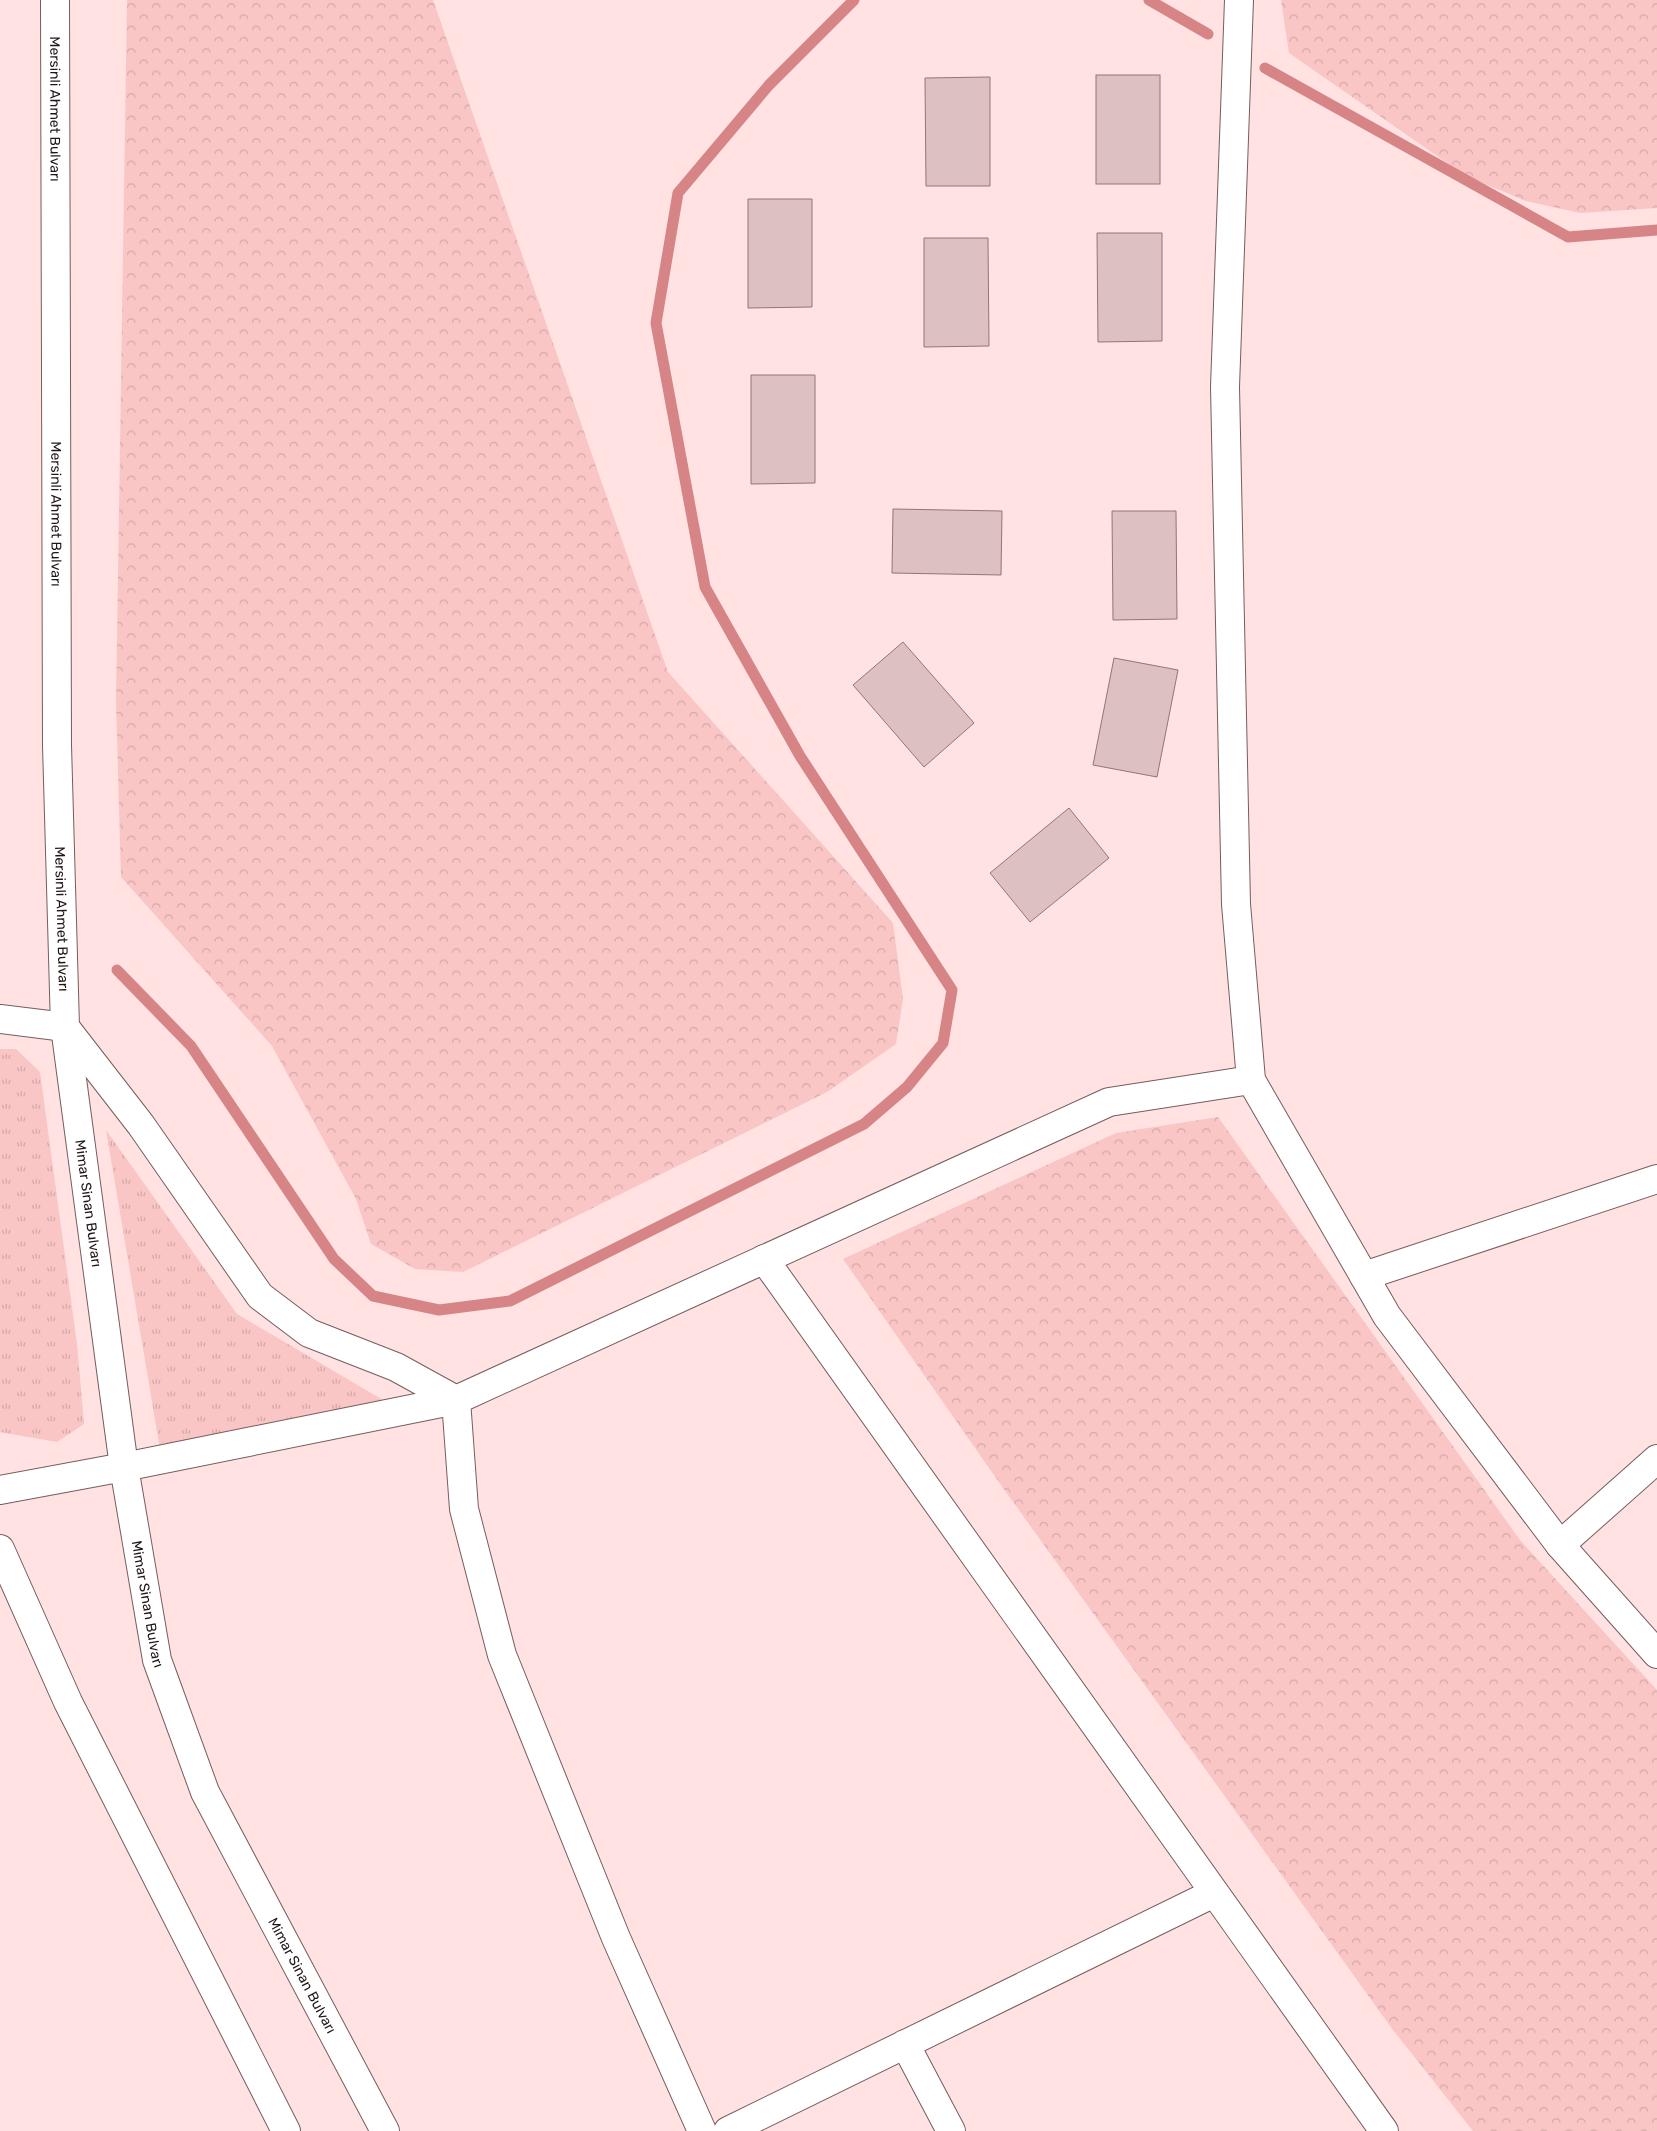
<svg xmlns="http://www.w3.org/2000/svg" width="1657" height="2131" viewBox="0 0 1657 2131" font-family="Rubik,sans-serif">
	<defs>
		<pattern id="grass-tufts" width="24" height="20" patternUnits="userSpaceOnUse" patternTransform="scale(1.25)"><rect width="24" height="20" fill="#f9c5c5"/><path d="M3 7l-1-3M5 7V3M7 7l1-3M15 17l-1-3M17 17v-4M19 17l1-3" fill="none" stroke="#d5a8a8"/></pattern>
		<pattern id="park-crowns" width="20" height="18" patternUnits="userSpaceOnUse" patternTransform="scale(1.25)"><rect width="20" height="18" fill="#f9c5c5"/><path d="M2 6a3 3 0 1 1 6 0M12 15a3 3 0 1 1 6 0" fill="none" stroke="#d5a8a8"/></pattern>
	</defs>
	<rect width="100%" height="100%" fill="#ffe2e1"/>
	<g fill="url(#grass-tufts)">
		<path d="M 0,1049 L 16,1049 L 40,1072 L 77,1344 L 84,1424 L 57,1442 L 0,1432 Z"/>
		<path d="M 106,1130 L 237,1314 L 383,1400 L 160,1449 Z"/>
	</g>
	<g fill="url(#park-crowns)">
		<path d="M 127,0 L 433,0 L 668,672 L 893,923 L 903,999 L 896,1044 L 827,1092 L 463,1272 L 415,1269 L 371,1244 L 356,1199 L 272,1046 L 121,877 L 116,702 Z"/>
		<path d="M 1281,0 L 1657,0 L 1657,208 L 1580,213 L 1526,201 L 1466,176 L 1289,53 Z"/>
		<path d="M 1218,1117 L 1520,1540 L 1657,1690 L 1657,2131 L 1473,2131 L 1393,2030 L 1003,1488 L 843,1259 L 1116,1133 Z"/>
	</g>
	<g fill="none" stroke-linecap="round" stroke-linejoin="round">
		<g stroke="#d68486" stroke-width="11">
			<path d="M 1149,0 L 1208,34"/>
			<path d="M 1265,68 L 1568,237 L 1657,230"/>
			<path d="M 117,970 L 191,1046 L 334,1259 L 373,1296 L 439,1310 L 510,1301 L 864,1124 L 907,1087 L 943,1043 L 952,990 L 800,756 L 705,587 L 656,323 L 678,193 L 769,85 L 854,0"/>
		</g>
	</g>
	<g fill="#ddc1c0" stroke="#907676">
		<rect x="1096" y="75" width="64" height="109"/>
		<path d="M 990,77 L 990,186 L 926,186 L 925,78 Z"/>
		<path d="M 748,199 L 812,199 L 812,307 L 748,308 Z"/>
		<path d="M 1097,233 L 1162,233 L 1162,341 L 1098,342 Z"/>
		<path d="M 924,238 L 988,238 L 989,346 L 924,347 Z"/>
		<path d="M 751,375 L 815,375 L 815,483 L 751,484 Z"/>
		<path d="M 893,509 L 1002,511 L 1001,575 L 892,573 Z"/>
		<path d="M 1112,511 L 1176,511 L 1177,619 L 1113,620 Z"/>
		<path d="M 903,642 L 974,723 L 924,767 L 853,685 Z"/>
		<path d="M 1114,658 L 1178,670 L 1157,777 L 1093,765 Z"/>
		<path d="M 1069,808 L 1109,858 L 1030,922 L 990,873 Z"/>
	</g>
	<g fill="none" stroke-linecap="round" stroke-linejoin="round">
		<defs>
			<g id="minor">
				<path d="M 1239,0 L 1225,387 L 1236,904 L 1251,1080 L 1387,1316 L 1560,1545 L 1657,1654"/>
				<path d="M 764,1259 L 1384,2131"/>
				<path d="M 1364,1276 L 1657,1179"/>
				<path d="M 1560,1545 L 1657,1459"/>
				<path d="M 905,2044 L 951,2131"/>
				<path d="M 702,2131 L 616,1938 L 502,1655 L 464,1509 L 456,1400 L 1109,1102 L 1251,1080"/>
				<path d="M 728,2131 L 1214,1893"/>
			</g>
			<g id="major">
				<path id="s1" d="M 55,0 L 57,745 L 65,1027 L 124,1467 L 157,1660 L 205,1792 L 385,2131"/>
				<path d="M 0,1019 L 65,1027 L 141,1125 L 260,1296 L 309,1333 L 396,1367 L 456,1400"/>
				<path d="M 0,1490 L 124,1467 L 456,1400"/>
				<path d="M 0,1549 L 68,1702 L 286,2131"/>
			</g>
		</defs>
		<use href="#minor" stroke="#765d5d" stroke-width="30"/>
		<use href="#major" stroke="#765d5d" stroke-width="30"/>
		<use href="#minor" stroke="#fff" stroke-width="28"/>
		<use href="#major" stroke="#fff" stroke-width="28"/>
	</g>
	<g text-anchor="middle" stroke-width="4" stroke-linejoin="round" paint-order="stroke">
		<g font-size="14" fill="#201616" stroke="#fbf5f5">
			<text dy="5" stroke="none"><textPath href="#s1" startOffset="109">Mersinli Ahmet Bulvarı</textPath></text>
			<text dy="5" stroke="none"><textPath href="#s1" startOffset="514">Mersinli Ahmet Bulvarı</textPath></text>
			<text dy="5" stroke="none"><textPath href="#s1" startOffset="919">Mersinli Ahmet Bulvarı</textPath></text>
			<text dy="5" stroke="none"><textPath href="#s1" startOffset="1205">Mimar Sinan Bulvarı</textPath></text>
			<text dy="5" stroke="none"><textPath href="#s1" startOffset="1610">Mimar Sinan Bulvarı</textPath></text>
			<text dy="5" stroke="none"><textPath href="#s1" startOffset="2015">Mimar Sinan Bulvarı</textPath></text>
		</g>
	</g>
</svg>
